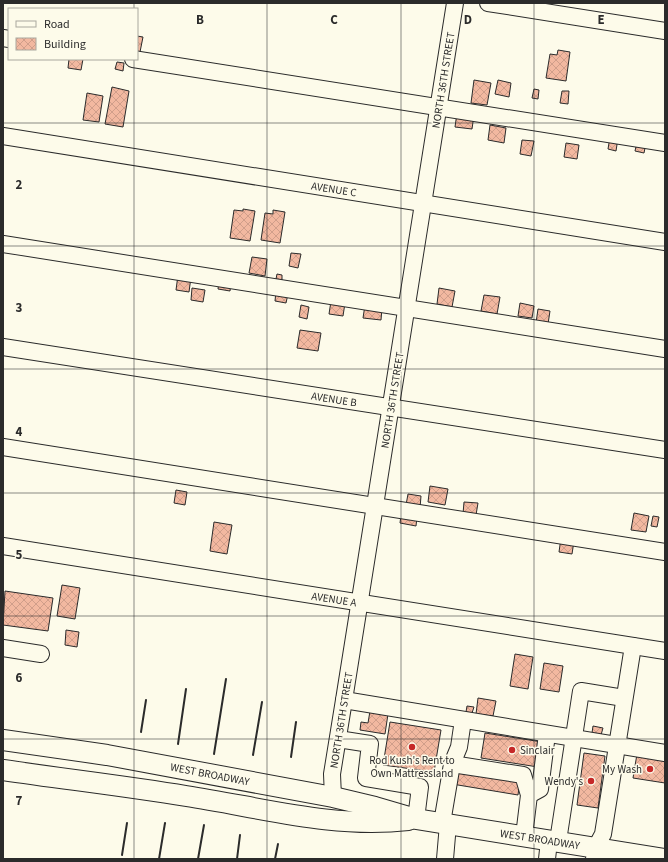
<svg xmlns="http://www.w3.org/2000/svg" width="668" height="862" viewBox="0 0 668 862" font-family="'Source Sans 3',sans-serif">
	<defs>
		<pattern id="building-cross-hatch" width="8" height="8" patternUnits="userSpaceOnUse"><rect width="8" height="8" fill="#f2b8a0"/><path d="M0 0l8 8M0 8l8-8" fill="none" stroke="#d09e8a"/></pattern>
	</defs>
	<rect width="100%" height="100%" fill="#fdfbea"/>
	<g fill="url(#building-cross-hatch)" stroke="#2b2b2b">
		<path d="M 137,36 L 143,37 L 140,52 L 137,51 Z"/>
		<path d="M 558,50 L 570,52 L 566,81 L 546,78 L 550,54 L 557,55 Z"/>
		<path d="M 69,59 L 83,59 L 81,70 L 68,68 Z"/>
		<path d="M 117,62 L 124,63 L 123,71 L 115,69 Z"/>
		<path d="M 474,80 L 491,83 L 487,105 L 471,103 Z"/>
		<path d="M 498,80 L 511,83 L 509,97 L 495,94 Z"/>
		<path d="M 112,87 L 129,91 L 123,127 L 105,124 Z"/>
		<path d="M 534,89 L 539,90 L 538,99 L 532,98 Z"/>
		<path d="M 562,91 L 569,91 L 568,104 L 560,103 Z"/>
		<path d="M 87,93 L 103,96 L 99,122 L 83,120 Z"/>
		<path d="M 457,113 L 474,115 L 472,129 L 455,127 Z"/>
		<path d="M 490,125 L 506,128 L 504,143 L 488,140 Z"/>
		<path d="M 610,137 L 618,138 L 616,151 L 608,149 Z"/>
		<path d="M 522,140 L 534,141 L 531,156 L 520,154 Z"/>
		<path d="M 637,142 L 646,143 L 644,153 L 635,151 Z"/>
		<path d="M 566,143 L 579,145 L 577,159 L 564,157 Z"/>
		<path d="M 243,209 L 255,211 L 250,241 L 230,238 L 234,210 L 243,211 Z"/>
		<path d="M 273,210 L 285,212 L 280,243 L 261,240 L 265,213 L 273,214 Z"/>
		<path d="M 291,253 L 301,254 L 298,268 L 289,266 Z"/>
		<path d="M 252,257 L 267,259 L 265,276 L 249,273 Z"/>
		<path d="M 277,274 L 282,275 L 282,280 L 276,279 Z"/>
		<path d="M 178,275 L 191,277 L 189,292 L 176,290 Z"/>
		<path d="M 219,281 L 231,283 L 230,291 L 218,289 Z"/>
		<path d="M 192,288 L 205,290 L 203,302 L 191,300 Z"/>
		<path d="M 439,288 L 455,291 L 452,307 L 437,304 Z"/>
		<path d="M 276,291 L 288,294 L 286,303 L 275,301 Z"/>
		<path d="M 484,295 L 500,297 L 497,314 L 481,311 Z"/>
		<path d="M 331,301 L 345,303 L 343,316 L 329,314 Z"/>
		<path d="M 520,303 L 534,306 L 532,318 L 518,316 Z"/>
		<path d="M 301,305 L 309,307 L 307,319 L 299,317 Z"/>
		<path d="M 365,305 L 382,308 L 381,320 L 363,318 Z"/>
		<path d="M 538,309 L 550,311 L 548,324 L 536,323 Z"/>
		<path d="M 300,330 L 321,333 L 318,351 L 297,348 Z"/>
		<path d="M 430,486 L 448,489 L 445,505 L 428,502 Z"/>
		<path d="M 176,490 L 187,492 L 185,505 L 174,503 Z"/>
		<path d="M 408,494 L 421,496 L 420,508 L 406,505 Z"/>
		<path d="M 464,502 L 478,503 L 476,515 L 463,514 Z"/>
		<path d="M 634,513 L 649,516 L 646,532 L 631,530 Z"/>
		<path d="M 401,515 L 417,517 L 416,526 L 400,523 Z"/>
		<path d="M 653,516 L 659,517 L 657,527 L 651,526 Z"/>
		<path d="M 214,522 L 232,525 L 227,554 L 210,551 Z"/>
		<path d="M 561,538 L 574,541 L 572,554 L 559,552 Z"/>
		<path d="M 62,585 L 80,588 L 75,619 L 57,616 Z"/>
		<path d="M 5,591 L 53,598 L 48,631 L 3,625 Z"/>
		<path d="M 66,630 L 79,632 L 77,647 L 65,645 Z"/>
		<path d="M 515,654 L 533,657 L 528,689 L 510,686 Z"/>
		<path d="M 544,663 L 563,666 L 559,692 L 540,689 Z"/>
		<path d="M 478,698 L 496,701 L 493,716 L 476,714 Z"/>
		<path d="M 467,706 L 474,707 L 472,713 L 466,712 Z"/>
		<path d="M 370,711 L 388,714 L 385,734 L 360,730 L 361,722 L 368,723 Z"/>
		<path d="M 390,722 L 441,730 L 434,772 L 383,765 Z"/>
		<path d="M 593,726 L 603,728 L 601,735 L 592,733 Z"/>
		<path d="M 485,733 L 542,742 L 538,767 L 481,758 Z"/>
		<path d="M 584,753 L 605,756 L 598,808 L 577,805 Z"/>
		<path d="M 637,754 L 665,759 L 665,783 L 633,778 Z"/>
		<path d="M 454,770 L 520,780 L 518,795 L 452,784 Z"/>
	</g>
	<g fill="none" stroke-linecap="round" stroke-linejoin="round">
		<defs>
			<g id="minor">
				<path d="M 488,3 L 665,31"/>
				<path d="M 3,38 L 9,39"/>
				<path d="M 133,59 L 665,143"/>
				<path d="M 3,136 L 665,242"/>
				<path d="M 3,244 L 665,349"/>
				<path d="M 3,347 L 665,450"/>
				<path d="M 3,447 L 665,552"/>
				<path d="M 3,546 L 665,651"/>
				<path d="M 3,648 L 41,654"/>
				<path d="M 344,700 L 665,753"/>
				<path d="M 338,739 L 370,744 L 366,778 L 420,787 L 416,819"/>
				<path d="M 452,764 L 523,775 L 529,795 L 524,836"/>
				<path d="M 529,795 L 540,789 L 547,734"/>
				<path d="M 333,797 L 332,774 L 344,700 L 455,3"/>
				<path d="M 442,823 L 452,764 L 459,747 L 463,720"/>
				<path d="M 558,841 L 581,691 L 624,698"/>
				<path d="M 445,859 L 448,824"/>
				<path d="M 547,859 L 549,841"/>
				<path d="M 594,859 L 596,847 L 603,834 L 633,646"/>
			</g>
			<g id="major">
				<path d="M 3,740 L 107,755 L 333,797 L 375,807 L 416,819 L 665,859"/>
				<path d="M 3,770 C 64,779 125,786 186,796 C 259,807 334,829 408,820"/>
			</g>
		</defs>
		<use href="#minor" stroke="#2b2b2b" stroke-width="18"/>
		<use href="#major" stroke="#2b2b2b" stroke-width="22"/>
		<use href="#minor" stroke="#fdfbea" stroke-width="16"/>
		<use href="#major" stroke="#fdfbea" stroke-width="20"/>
		<g stroke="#2b2b2b" stroke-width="2">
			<path d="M 141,732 L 146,700"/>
			<path d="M 178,744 L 186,689"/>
			<path d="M 214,754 L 226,679"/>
			<path d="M 253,755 L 262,702"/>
			<path d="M 291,757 L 296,722"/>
			<path d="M 122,855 L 127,823"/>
			<path d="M 159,859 L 165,823"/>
			<path d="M 198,859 L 204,825"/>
			<path d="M 237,859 L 240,835"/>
			<path d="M 275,859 L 278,844"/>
		</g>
	</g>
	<path fill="none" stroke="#2b2b2b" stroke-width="1" stroke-opacity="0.55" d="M 134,3 L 134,9M 267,3 L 267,859M 401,3 L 401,859M 534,3 L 534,859M 134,59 L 134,859M 3,123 L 665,123M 3,246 L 665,246M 3,369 L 665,369M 3,493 L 665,493M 3,616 L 665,616M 3,739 L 665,739"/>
	<g fill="#c62828" stroke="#fdfbea" stroke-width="1.5">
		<circle cx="412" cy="747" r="4"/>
		<circle cx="512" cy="750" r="4"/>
		<circle cx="650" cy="769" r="4"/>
		<circle cx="591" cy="781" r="4"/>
	</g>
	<g text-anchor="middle" stroke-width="3" stroke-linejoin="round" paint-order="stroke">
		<g font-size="11" fill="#2b2b2b" stroke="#fdfbea">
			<text transform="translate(443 80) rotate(-81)" y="4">NORTH 36TH STREET</text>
			<text transform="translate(334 189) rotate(9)" y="4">AVENUE C</text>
			<text transform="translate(334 399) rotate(9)" y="4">AVENUE B</text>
			<text transform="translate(392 400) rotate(-81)" y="4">NORTH 36TH STREET</text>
			<text transform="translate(334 599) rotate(9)" y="4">AVENUE A</text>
			<text transform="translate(341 720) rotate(-81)" y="4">NORTH 36TH STREET</text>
			<text transform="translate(210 774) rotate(11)" y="4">WEST BROADWAY</text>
			<text transform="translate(540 839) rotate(9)" y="4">WEST BROADWAY</text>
		</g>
		<g font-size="11" fill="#2b2b2b" stroke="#fdfbea" text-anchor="end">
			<text x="520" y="754" text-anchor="start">Sinclair</text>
			<text x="412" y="764" text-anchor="middle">Rod Kush's Rent to<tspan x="412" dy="13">Own Mattressland</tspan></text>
			<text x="642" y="773">My Wash</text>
			<text x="583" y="785">Wendy's</text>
		</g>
	</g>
	<g font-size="13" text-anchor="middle" font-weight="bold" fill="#2b2b2b" stroke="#fdfbea" stroke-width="3" stroke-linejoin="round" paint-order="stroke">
		<text x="200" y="24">B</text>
		<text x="334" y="24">C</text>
		<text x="468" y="24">D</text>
		<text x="601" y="24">E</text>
		<text x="19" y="189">2</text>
		<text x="19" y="312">3</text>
		<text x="19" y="436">4</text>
		<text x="19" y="559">5</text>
		<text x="19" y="682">6</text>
		<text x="19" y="805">7</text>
	</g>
	<rect width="668" height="862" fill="none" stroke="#2b2b2b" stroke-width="8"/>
	<rect x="8" y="8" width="130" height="52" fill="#fdfbea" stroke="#a9a89e"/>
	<rect x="16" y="21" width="20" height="6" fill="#fdfbea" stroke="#a9a89e"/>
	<text x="44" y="28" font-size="12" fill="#2b2b2b">Road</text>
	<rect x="16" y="38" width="20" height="12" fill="url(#building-cross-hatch)" stroke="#a9a89e"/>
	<text x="44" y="48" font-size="12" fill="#2b2b2b">Building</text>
</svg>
